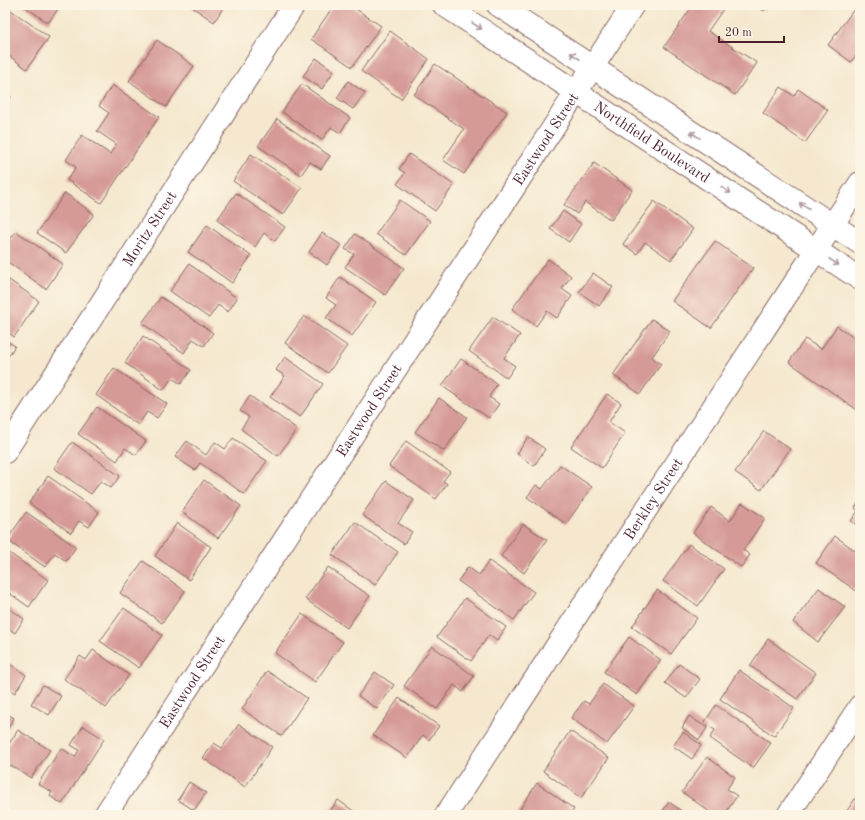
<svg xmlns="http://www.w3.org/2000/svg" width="865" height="820" viewBox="0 0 865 820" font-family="'Old Standard TT',serif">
	<rect width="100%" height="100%" fill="#fcf5e5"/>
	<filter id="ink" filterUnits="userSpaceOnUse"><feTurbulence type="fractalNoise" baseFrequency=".025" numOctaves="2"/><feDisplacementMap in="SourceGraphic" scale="8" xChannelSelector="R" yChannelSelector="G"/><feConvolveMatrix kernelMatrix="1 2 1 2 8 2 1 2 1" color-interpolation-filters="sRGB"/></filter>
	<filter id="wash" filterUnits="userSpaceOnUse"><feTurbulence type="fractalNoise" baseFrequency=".012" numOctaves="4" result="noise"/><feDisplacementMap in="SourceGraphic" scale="16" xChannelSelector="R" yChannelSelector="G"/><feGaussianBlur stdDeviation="0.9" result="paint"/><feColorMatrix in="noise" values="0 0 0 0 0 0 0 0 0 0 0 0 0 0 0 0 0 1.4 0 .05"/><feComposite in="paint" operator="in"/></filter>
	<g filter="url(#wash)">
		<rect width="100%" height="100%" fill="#f5e8cf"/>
		<g id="blocks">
			<g fill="#d69a96">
				<path d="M 23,5 L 61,5 L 48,23 Z"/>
				<path d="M 193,5 L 225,5 L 214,22 L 192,7 Z"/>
				<path d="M 334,5 L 350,5 L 381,26 L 352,67 L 311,39 Z"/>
				<path d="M 693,5 L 726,5 L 708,31 L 757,63 L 735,95 L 664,47 Z"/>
				<path d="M 756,5 L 768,5 L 764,11 Z"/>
				<path d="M 857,5 L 860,5 L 860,50 L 851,62 L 828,45 Z"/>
				<path d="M 5,6 L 49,37 L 27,69 L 5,53 Z"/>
				<path d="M 390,31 L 429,59 L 401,99 L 361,71 Z"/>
				<path d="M 157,40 L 194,66 L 166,107 L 129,81 Z"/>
				<path d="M 316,58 L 334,71 L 322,89 L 303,76 Z"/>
				<path d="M 435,64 L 507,112 L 464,174 L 443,160 L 464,129 L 414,95 Z"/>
				<path d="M 5,68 L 10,72 L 5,79 Z"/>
				<path d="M 348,81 L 365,93 L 353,109 L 337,98 Z"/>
				<path d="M 302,84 L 350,118 L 340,133 L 331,127 L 322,140 L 282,112 Z"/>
				<path d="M 112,85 L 159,117 L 101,203 L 67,180 L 76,167 L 66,160 L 82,135 L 110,154 L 116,144 L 97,131 L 109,113 L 99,106 Z"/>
				<path d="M 781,87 L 794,96 L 798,89 L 828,110 L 805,143 L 763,113 Z"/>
				<path d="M 5,93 L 11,97 L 5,105 Z"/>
				<path d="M 277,119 L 330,156 L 321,169 L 310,162 L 301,175 L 258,146 Z"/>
				<path d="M 251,154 L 302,188 L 283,215 L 233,181 Z"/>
				<path d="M 409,154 L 454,185 L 435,211 L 397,184 L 405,173 L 399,169 Z"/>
				<path d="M 594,163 L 632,190 L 611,220 L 585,202 L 577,214 L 564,205 Z"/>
				<path d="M 65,193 L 94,214 L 66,253 L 37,233 Z"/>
				<path d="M 236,193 L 285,227 L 275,241 L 264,233 L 255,247 L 217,220 Z"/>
				<path d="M 400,200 L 430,221 L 406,255 L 376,234 Z"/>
				<path d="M 654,201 L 693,229 L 671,260 L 645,242 L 637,254 L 623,244 Z"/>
				<path d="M 563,211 L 581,224 L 569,242 L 550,229 Z"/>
				<path d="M 207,225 L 251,256 L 232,283 L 188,252 Z"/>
				<path d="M 16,231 L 63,264 L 46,289 L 5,260 L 5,247 Z"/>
				<path d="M 322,233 L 341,245 L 327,265 L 309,252 Z"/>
				<path d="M 355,234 L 404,268 L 385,295 L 345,267 L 354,254 L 345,249 Z"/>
				<path d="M 715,241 L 753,268 L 711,328 L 672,301 Z"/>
				<path d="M 548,259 L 571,276 L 562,289 L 572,296 L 557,318 L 547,311 L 536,326 L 512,309 Z"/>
				<path d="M 189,264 L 237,298 L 228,312 L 218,305 L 209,318 L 170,291 Z"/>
				<path d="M 593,273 L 613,287 L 599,306 L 579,292 Z"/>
				<path d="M 5,277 L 39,301 L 14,337 L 5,330 Z"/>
				<path d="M 340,277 L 376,302 L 352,336 L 326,318 L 336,305 L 326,298 Z"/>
				<path d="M 161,297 L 213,333 L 204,346 L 193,339 L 184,353 L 142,323 Z"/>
				<path d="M 304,316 L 347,346 L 328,373 L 285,343 Z"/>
				<path d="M 493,317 L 520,335 L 504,358 L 515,366 L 507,378 L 469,351 Z"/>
				<path d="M 652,319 L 670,331 L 652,357 L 661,364 L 640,394 L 613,375 Z"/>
				<path d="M 837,326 L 860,342 L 860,412 L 789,362 L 805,339 L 821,349 Z"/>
				<path d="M 143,336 L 191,370 L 181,384 L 172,378 L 163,390 L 125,363 Z"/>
				<path d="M 5,340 L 15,346 L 5,361 Z"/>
				<path d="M 285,357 L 323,384 L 300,417 L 270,397 L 285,376 L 276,370 Z"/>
				<path d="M 461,359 L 497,384 L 489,397 L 499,404 L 489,418 L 442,386 Z"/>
				<path d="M 114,368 L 167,404 L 157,418 L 147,412 L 138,425 L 96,395 Z"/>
				<path d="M 607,394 L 621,403 L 609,422 L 625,433 L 602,468 L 571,447 Z"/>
				<path d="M 250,396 L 297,429 L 278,456 L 241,429 L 249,417 L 240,411 Z"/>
				<path d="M 439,398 L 467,417 L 444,451 L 415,432 Z"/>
				<path d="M 97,407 L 146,441 L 136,455 L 125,448 L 117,461 L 78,434 Z"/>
				<path d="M 764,431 L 790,449 L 761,490 L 735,472 Z"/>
				<path d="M 528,437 L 545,449 L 534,466 L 517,454 Z"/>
				<path d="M 233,438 L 267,461 L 244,494 L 200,463 L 195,470 L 175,457 L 187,441 L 206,455 L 215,442 L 225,449 Z"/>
				<path d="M 406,441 L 450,472 L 443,481 L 447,484 L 436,499 L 389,466 Z"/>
				<path d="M 72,442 L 120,476 L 111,488 L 101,481 L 91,494 L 54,468 Z"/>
				<path d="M 560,465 L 592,487 L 566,524 L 527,497 L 536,485 L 542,489 Z"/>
				<path d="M 48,476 L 99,512 L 89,527 L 79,521 L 71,533 L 29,503 Z"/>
				<path d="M 204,480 L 241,506 L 218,538 L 182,512 Z"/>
				<path d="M 386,481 L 414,500 L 398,523 L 412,532 L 404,544 L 362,515 Z"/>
				<path d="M 860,500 L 860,527 L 851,521 L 858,511 L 855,508 Z"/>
				<path d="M 742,503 L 765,518 L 743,550 L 750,555 L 741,567 L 693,533 L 711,507 L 730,521 Z"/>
				<path d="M 26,512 L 76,547 L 66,561 L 55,553 L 45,567 L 7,540 Z"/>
				<path d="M 355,522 L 398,552 L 375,585 L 332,555 Z"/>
				<path d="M 177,523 L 211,547 L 189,580 L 155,556 Z"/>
				<path d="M 523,524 L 547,540 L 524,573 L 501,556 Z"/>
				<path d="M 835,536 L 860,554 L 860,589 L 858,592 L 816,563 Z"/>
				<path d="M 689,544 L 724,569 L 698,606 L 663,581 Z"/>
				<path d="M 5,550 L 48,580 L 29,607 L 5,590 Z"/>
				<path d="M 143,561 L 185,591 L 162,623 L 120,593 Z"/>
				<path d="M 489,561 L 534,592 L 514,620 L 458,581 L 468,567 L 479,575 Z"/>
				<path d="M 328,567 L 370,596 L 347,628 L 305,599 Z"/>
				<path d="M 819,588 L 845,607 L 818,642 L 793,622 Z"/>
				<path d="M 657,590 L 697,618 L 671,654 L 632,627 Z"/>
				<path d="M 465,598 L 506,627 L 497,641 L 489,635 L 471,661 L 437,637 Z"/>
				<path d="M 5,605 L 24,619 L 15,633 L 5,626 Z"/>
				<path d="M 124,608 L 162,635 L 139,668 L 100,641 Z"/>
				<path d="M 302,614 L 343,642 L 315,682 L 275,653 Z"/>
				<path d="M 629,637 L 661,660 L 637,695 L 604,672 Z"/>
				<path d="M 768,639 L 816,673 L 797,699 L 750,666 Z"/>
				<path d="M 432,646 L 474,676 L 463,692 L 454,685 L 437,709 L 404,686 Z"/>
				<path d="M 93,650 L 129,675 L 106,708 L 64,679 L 80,656 L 86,660 Z"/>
				<path d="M 10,664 L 26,675 L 15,693 L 5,687 L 5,672 Z"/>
				<path d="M 679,664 L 700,679 L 686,698 L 665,683 Z"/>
				<path d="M 739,670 L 794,708 L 774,736 L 720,699 Z"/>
				<path d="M 267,671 L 307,698 L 282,736 L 242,709 Z"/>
				<path d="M 375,672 L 394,685 L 377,709 L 358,696 Z"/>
				<path d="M 603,684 L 634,706 L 607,744 L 571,718 L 584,701 L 589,704 Z"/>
				<path d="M 43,685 L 61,696 L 49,715 L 31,704 Z"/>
				<path d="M 399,698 L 439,726 L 429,740 L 423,735 L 407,758 L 373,735 Z"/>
				<path d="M 716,705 L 771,743 L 753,768 L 710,738 L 715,730 L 704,723 Z"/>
				<path d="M 5,712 L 14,718 L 5,733 Z"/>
				<path d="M 689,716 L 707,728 L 699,740 L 682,728 Z"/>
				<path d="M 239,724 L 272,747 L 245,787 L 203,758 L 214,743 L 222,748 Z"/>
				<path d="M 83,726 L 104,739 L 62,804 L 50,796 L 52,792 L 38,784 L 61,748 L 75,757 L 79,750 L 71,745 Z"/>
				<path d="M 18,730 L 50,750 L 31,778 L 5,762 L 5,750 Z"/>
				<path d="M 570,731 L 609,758 L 581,798 L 543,771 Z"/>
				<path d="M 683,732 L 701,745 L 692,759 L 673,746 Z"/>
				<path d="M 707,757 L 735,777 L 727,789 L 737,796 L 724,815 L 714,815 L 682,792 Z"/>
				<path d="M 189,782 L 206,793 L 194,810 L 178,800 Z"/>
				<path d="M 537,783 L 574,809 L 570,815 L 516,815 Z"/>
				<path d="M 857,796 L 860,798 L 860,815 L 844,815 Z"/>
				<path d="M 338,800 L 359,815 L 327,815 Z"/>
				<path d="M 669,802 L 687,815 L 660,815 Z"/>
			</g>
		</g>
	</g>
	<g filter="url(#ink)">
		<use href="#blocks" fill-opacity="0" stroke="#866564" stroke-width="1"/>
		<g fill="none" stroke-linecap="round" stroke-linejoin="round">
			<defs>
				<g id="minor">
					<path id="s1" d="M 444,5 L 860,279"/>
					<path d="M 498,5 L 860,243"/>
					<path id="s2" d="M 5,452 L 294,5"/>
					<path id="s3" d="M 105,815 L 633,5"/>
					<path id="s4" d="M 446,815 L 860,183"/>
					<path d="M 788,815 L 860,706"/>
				</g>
			</defs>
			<use href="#minor" stroke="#866564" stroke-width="24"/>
			<use href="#minor" stroke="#fff" stroke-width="22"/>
		</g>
		<defs><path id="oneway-shaft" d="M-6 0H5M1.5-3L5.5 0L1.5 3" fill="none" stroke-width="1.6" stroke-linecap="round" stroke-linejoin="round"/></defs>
		<g stroke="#ae9aa0">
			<use href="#oneway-shaft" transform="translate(477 26) rotate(33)"/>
			<use href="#oneway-shaft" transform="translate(575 56) rotate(-147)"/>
			<use href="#oneway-shaft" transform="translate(695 135) rotate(-147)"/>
			<use href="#oneway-shaft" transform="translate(726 190) rotate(34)"/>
			<use href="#oneway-shaft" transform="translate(804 206) rotate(-147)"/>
			<use href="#oneway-shaft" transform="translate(834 262) rotate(33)"/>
		</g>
	</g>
	<g text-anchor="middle" stroke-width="3" stroke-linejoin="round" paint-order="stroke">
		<g font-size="15" fill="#4a1f2b" stroke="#fcf5e5">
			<text dy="5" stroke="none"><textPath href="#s3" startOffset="807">Eastwood Street</textPath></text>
			<text dy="5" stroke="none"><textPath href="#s1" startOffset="249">Northfield Boulevard</textPath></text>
			<text dy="5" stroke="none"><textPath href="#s2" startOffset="266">Moritz Street</textPath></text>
			<text dy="5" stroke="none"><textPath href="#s3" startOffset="483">Eastwood Street</textPath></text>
			<text dy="5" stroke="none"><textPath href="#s4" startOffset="378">Berkley Street</textPath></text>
			<text dy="5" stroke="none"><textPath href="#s3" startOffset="159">Eastwood Street</textPath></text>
		</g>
	</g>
	<rect width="865" height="820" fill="none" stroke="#fcf5e5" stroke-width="20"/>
	<path d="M719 36v6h65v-6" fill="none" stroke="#4a1f2b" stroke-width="2"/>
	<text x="725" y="36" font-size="12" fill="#4a1f2b" stroke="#fcf5e5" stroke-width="3" paint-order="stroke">20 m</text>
</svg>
